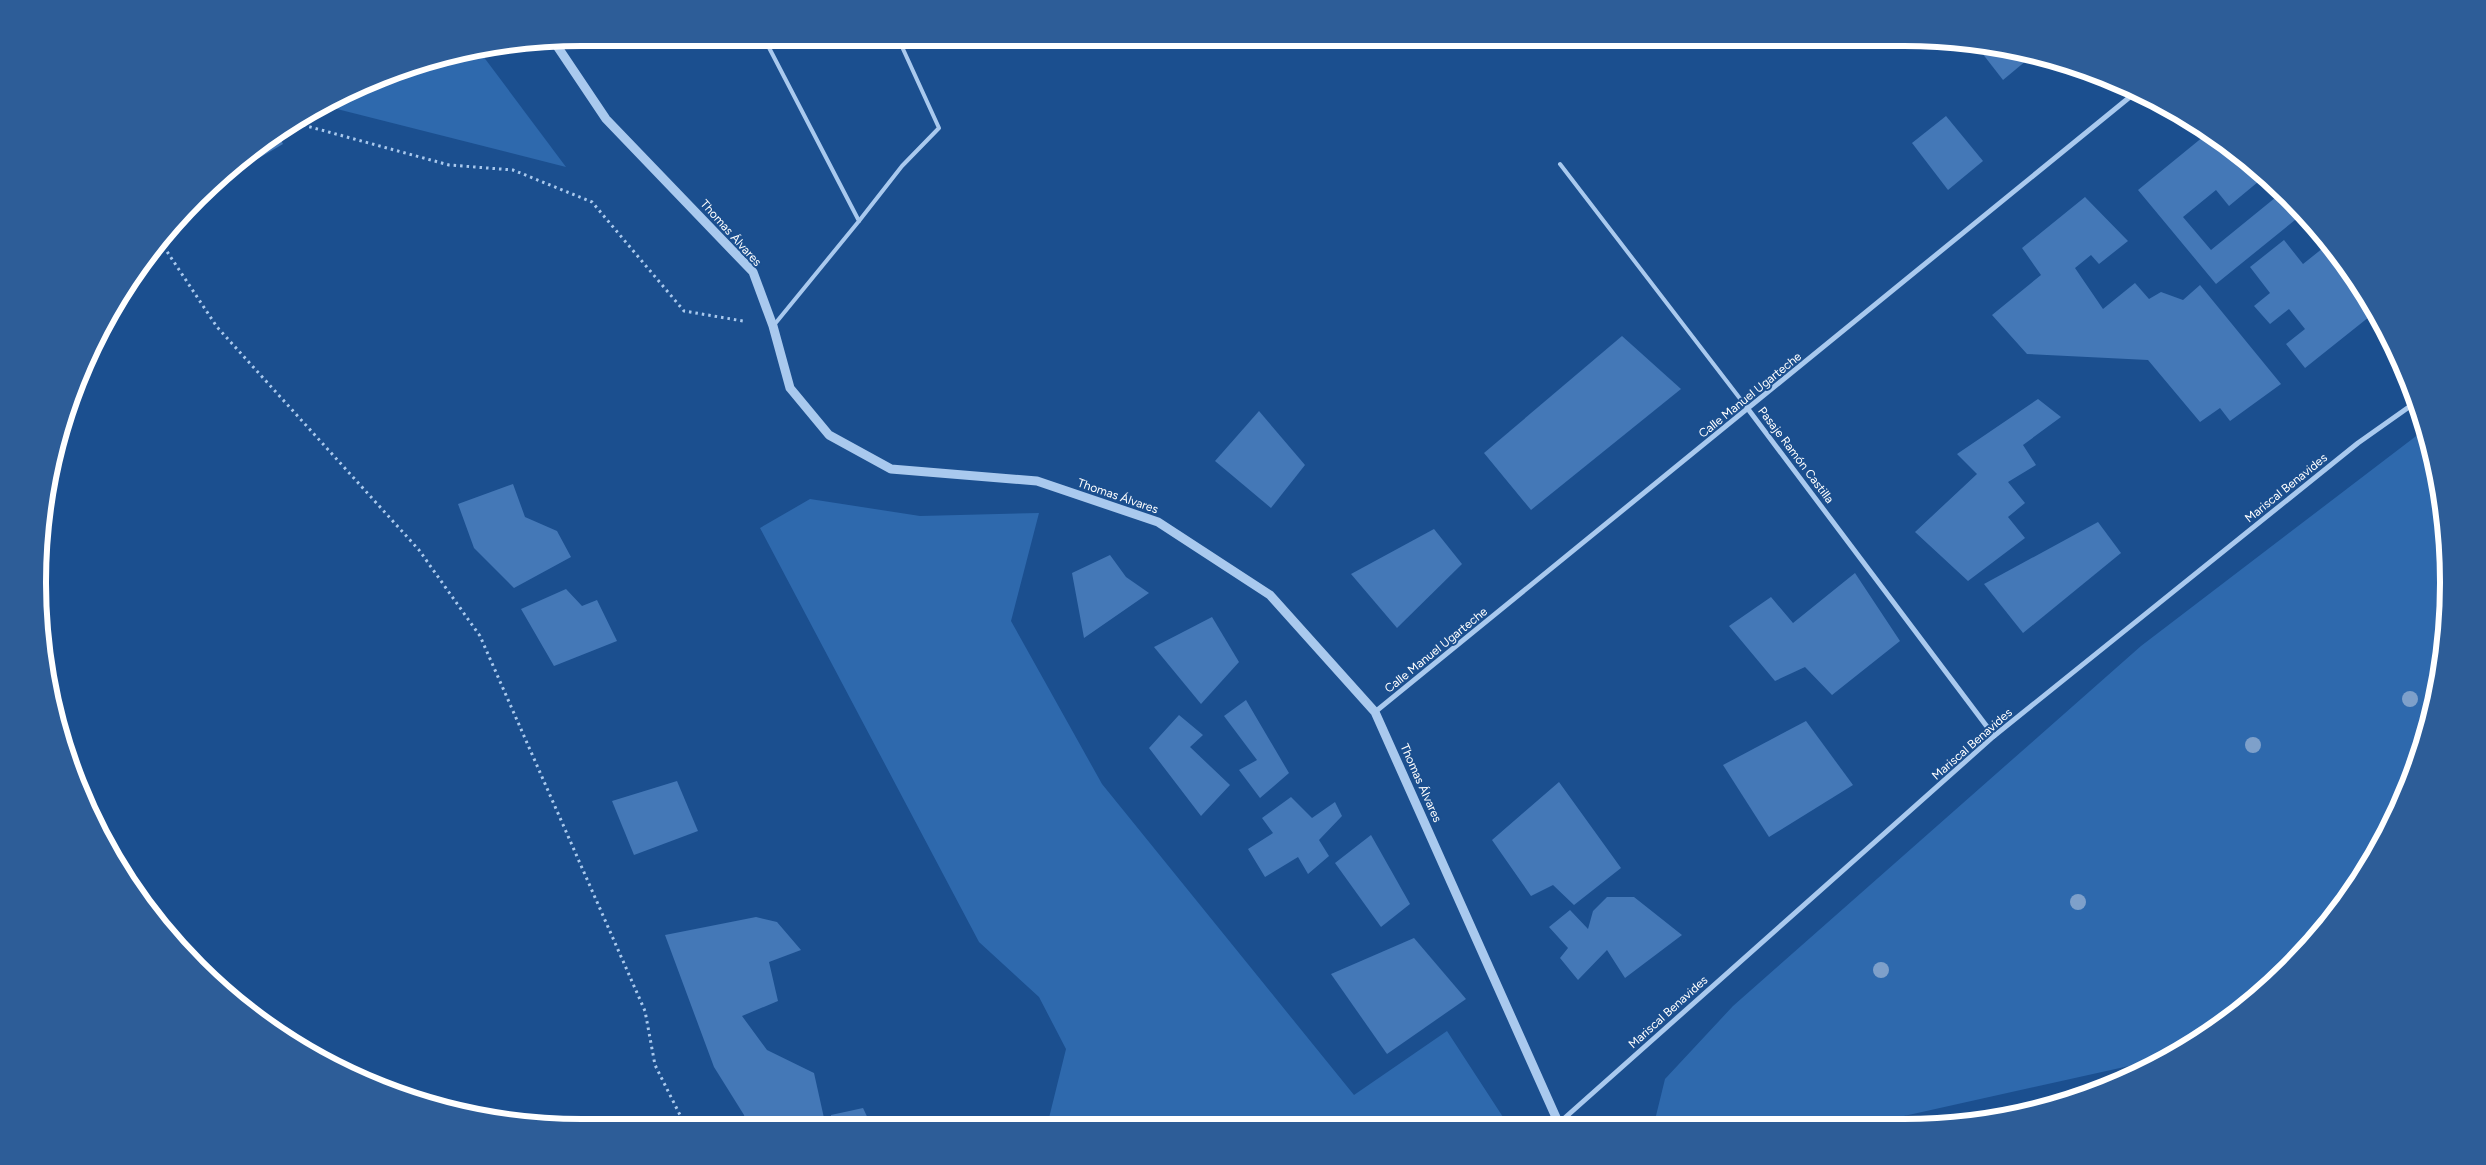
<svg xmlns="http://www.w3.org/2000/svg" width="2486" height="1165" viewBox="0 0 2486 1165" font-family="Figtree,sans-serif">
	<rect width="100%" height="100%" fill="#1b4f8f"/>
	<g fill="#2e69ad">
		<path d="M 477,48 L 566,167 L 333,108 L 327,103 L 407,67 Z"/>
		<path d="M 2424,430 L 2438,476 L 2448,582 L 2438,689 L 2407,791 L 2336,914 L 2235,1015 L 2156,1060 L 1904,1116 L 1903,1123 L 1654,1124 L 1665,1079 L 1733,1006 L 2141,646 Z"/>
		<path d="M 810,499 L 920,516 L 1039,513 L 1011,621 L 1102,784 L 1354,1095 L 1447,1031 L 1503,1117 L 1503,1124 L 1047,1126 L 1066,1049 L 1039,997 L 979,942 L 760,528 Z"/>
	</g>
	<g fill="#4478b7">
		<path d="M 1975,44 L 2010,48 L 2033,55 L 2003,80 Z"/>
		<path d="M 1946,116 L 1983,161 L 1948,190 L 1912,143 Z"/>
		<path d="M 2209,132 L 2264,177 L 2229,206 L 2216,190 L 2183,217 L 2211,250 L 2281,193 L 2300,216 L 2216,284 L 2138,190 Z"/>
		<path d="M 278,134 L 283,144 L 259,158 L 254,151 Z"/>
		<path d="M 2085,197 L 2128,241 L 2099,264 L 2091,255 L 2075,268 L 2103,309 L 2135,283 L 2149,299 L 2161,292 L 2183,300 L 2200,285 L 2281,384 L 2230,421 L 2220,408 L 2200,422 L 2148,360 L 2027,354 L 1992,315 L 2041,275 L 2022,248 Z"/>
		<path d="M 2284,240 L 2303,264 L 2328,244 L 2356,279 L 2374,313 L 2305,368 L 2286,344 L 2305,329 L 2289,309 L 2270,324 L 2254,306 L 2270,293 L 2250,267 Z"/>
		<path d="M 1622,336 L 1681,389 L 1531,510 L 1484,453 Z"/>
		<path d="M 2038,399 L 2061,417 L 2023,445 L 2036,465 L 2008,482 L 2025,503 L 2008,517 L 2025,538 L 1968,581 L 1915,532 L 1977,474 L 1957,454 Z"/>
		<path d="M 1259,411 L 1305,465 L 1271,508 L 1215,461 Z"/>
		<path d="M 513,484 L 525,517 L 557,531 L 571,557 L 514,588 L 474,548 L 458,504 Z"/>
		<path d="M 2098,522 L 2121,553 L 2023,633 L 1984,584 Z"/>
		<path d="M 1434,529 L 1462,564 L 1397,628 L 1351,574 Z"/>
		<path d="M 1110,555 L 1126,577 L 1149,593 L 1084,638 L 1072,573 Z"/>
		<path d="M 1855,573 L 1900,641 L 1832,695 L 1805,667 L 1775,681 L 1729,626 L 1771,597 L 1793,623 Z"/>
		<path d="M 566,589 L 582,606 L 597,600 L 617,641 L 554,666 L 521,609 Z"/>
		<path d="M 1212,617 L 1239,662 L 1201,704 L 1154,647 Z"/>
		<path d="M 1246,700 L 1289,773 L 1260,798 L 1239,770 L 1257,760 L 1224,716 Z"/>
		<path d="M 1179,715 L 1203,735 L 1190,747 L 1230,785 L 1201,816 L 1149,748 Z"/>
		<path d="M 1806,721 L 1853,785 L 1769,837 L 1723,765 Z"/>
		<path d="M 677,781 L 698,831 L 634,855 L 612,801 Z"/>
		<path d="M 1559,782 L 1621,868 L 1574,905 L 1553,885 L 1531,896 L 1492,840 Z"/>
		<path d="M 1291,797 L 1312,818 L 1335,802 L 1342,816 L 1319,840 L 1329,856 L 1308,874 L 1298,857 L 1265,877 L 1248,849 L 1273,833 L 1262,818 Z"/>
		<path d="M 1371,835 L 1410,904 L 1381,927 L 1335,863 Z"/>
		<path d="M 1607,897 L 1634,897 L 1682,935 L 1625,978 L 1607,950 L 1578,980 L 1560,958 L 1568,948 L 1549,927 L 1570,910 L 1588,929 L 1593,911 Z"/>
		<path d="M 756,917 L 777,922 L 801,950 L 769,962 L 778,1001 L 742,1016 L 767,1050 L 814,1073 L 826,1127 L 747,1127 L 744,1115 L 714,1067 L 665,935 Z"/>
		<path d="M 1414,938 L 1466,999 L 1387,1054 L 1331,974 Z"/>
		<path d="M 863,1108 L 872,1127 L 830,1127 L 831,1115 Z"/>
	</g>
	<g fill="none" stroke-linecap="round" stroke-linejoin="round">
		<g stroke="#a9c9ee" stroke-width="3" stroke-dasharray="2.5 4" stroke-linecap="butt">
			<path d="M 303,125 L 449,165 L 513,170 L 592,202 L 684,311 L 743,321"/>
			<path d="M 160,241 L 217,327 L 419,550 L 480,636 L 645,1011 L 655,1065 L 686,1127"/>
		</g>
		<g stroke="#a9c9ee" stroke-width="4">
			<path d="M 764,38 L 859,221 L 774,325"/>
			<path d="M 1560,164 L 1748,409"/>
			<path d="M 859,221 L 902,166 L 939,128 L 898,38"/>
		</g>
		<g stroke="#a9c9ee" stroke-width="5">
			<path d="M 1748,409 L 1994,736"/>
			<path d="M 1375,712 L 2136,92"/>
			<path d="M 1559,1123 L 1994,736 L 2358,443 L 2416,402"/>
		</g>
		<path stroke="#a9c9ee" stroke-width="9" d="M 553,40 L 606,119 L 753,272 L 773,326 L 790,388 L 829,435 L 891,469 L 1037,481 L 1158,522 L 1270,595 L 1375,712 L 1559,1124"/>
	</g>
	<g fill="#7ea0ca">
		<circle cx="2410" cy="699" r="8"/>
		<circle cx="2253" cy="745" r="8"/>
		<circle cx="2078" cy="902" r="8"/>
		<circle cx="1881" cy="970" r="8"/>
	</g>
	<g text-anchor="middle" stroke-width="4" stroke-linejoin="round" paint-order="stroke">
		<g font-size="12" fill="#fff" stroke="#1b4f8f">
			<text transform="translate(731 233) rotate(48)" y="4">Thomas Álvares</text>
			<text transform="translate(1750 395) rotate(-39)" y="4">Calle Manuel Ugarteche</text>
			<text transform="translate(1796 455) rotate(53)" y="4">Pasaje Ramón Castilla</text>
			<text transform="translate(2286 488) rotate(-39)" y="4">Mariscal Benavides</text>
			<text transform="translate(1118 496) rotate(19)" y="4">Thomas Álvares</text>
			<text transform="translate(1436 650) rotate(-39)" y="4">Calle Manuel Ugarteche</text>
			<text transform="translate(1972 744) rotate(-41)" y="4">Mariscal Benavides</text>
			<text transform="translate(1421 783) rotate(66)" y="4">Thomas Álvares</text>
			<text transform="translate(1668 1012) rotate(-42)" y="4">Mariscal Benavides</text>
		</g>
	</g>
	<path d="M0 0H2486V1165H0ZM582 46H1904A536 536 0 0 1 2440 582V583A536 536 0 0 1 1904 1119H582A536 536 0 0 1 46 583V582A536 536 0 0 1 582 46Z" fill="#2d5d98" fill-rule="evenodd"/>
	<path fill="none" stroke="#fff" stroke-width="6" d="M582 46H1904A536 536 0 0 1 2440 582V583A536 536 0 0 1 1904 1119H582A536 536 0 0 1 46 583V582A536 536 0 0 1 582 46Z"/>
</svg>
